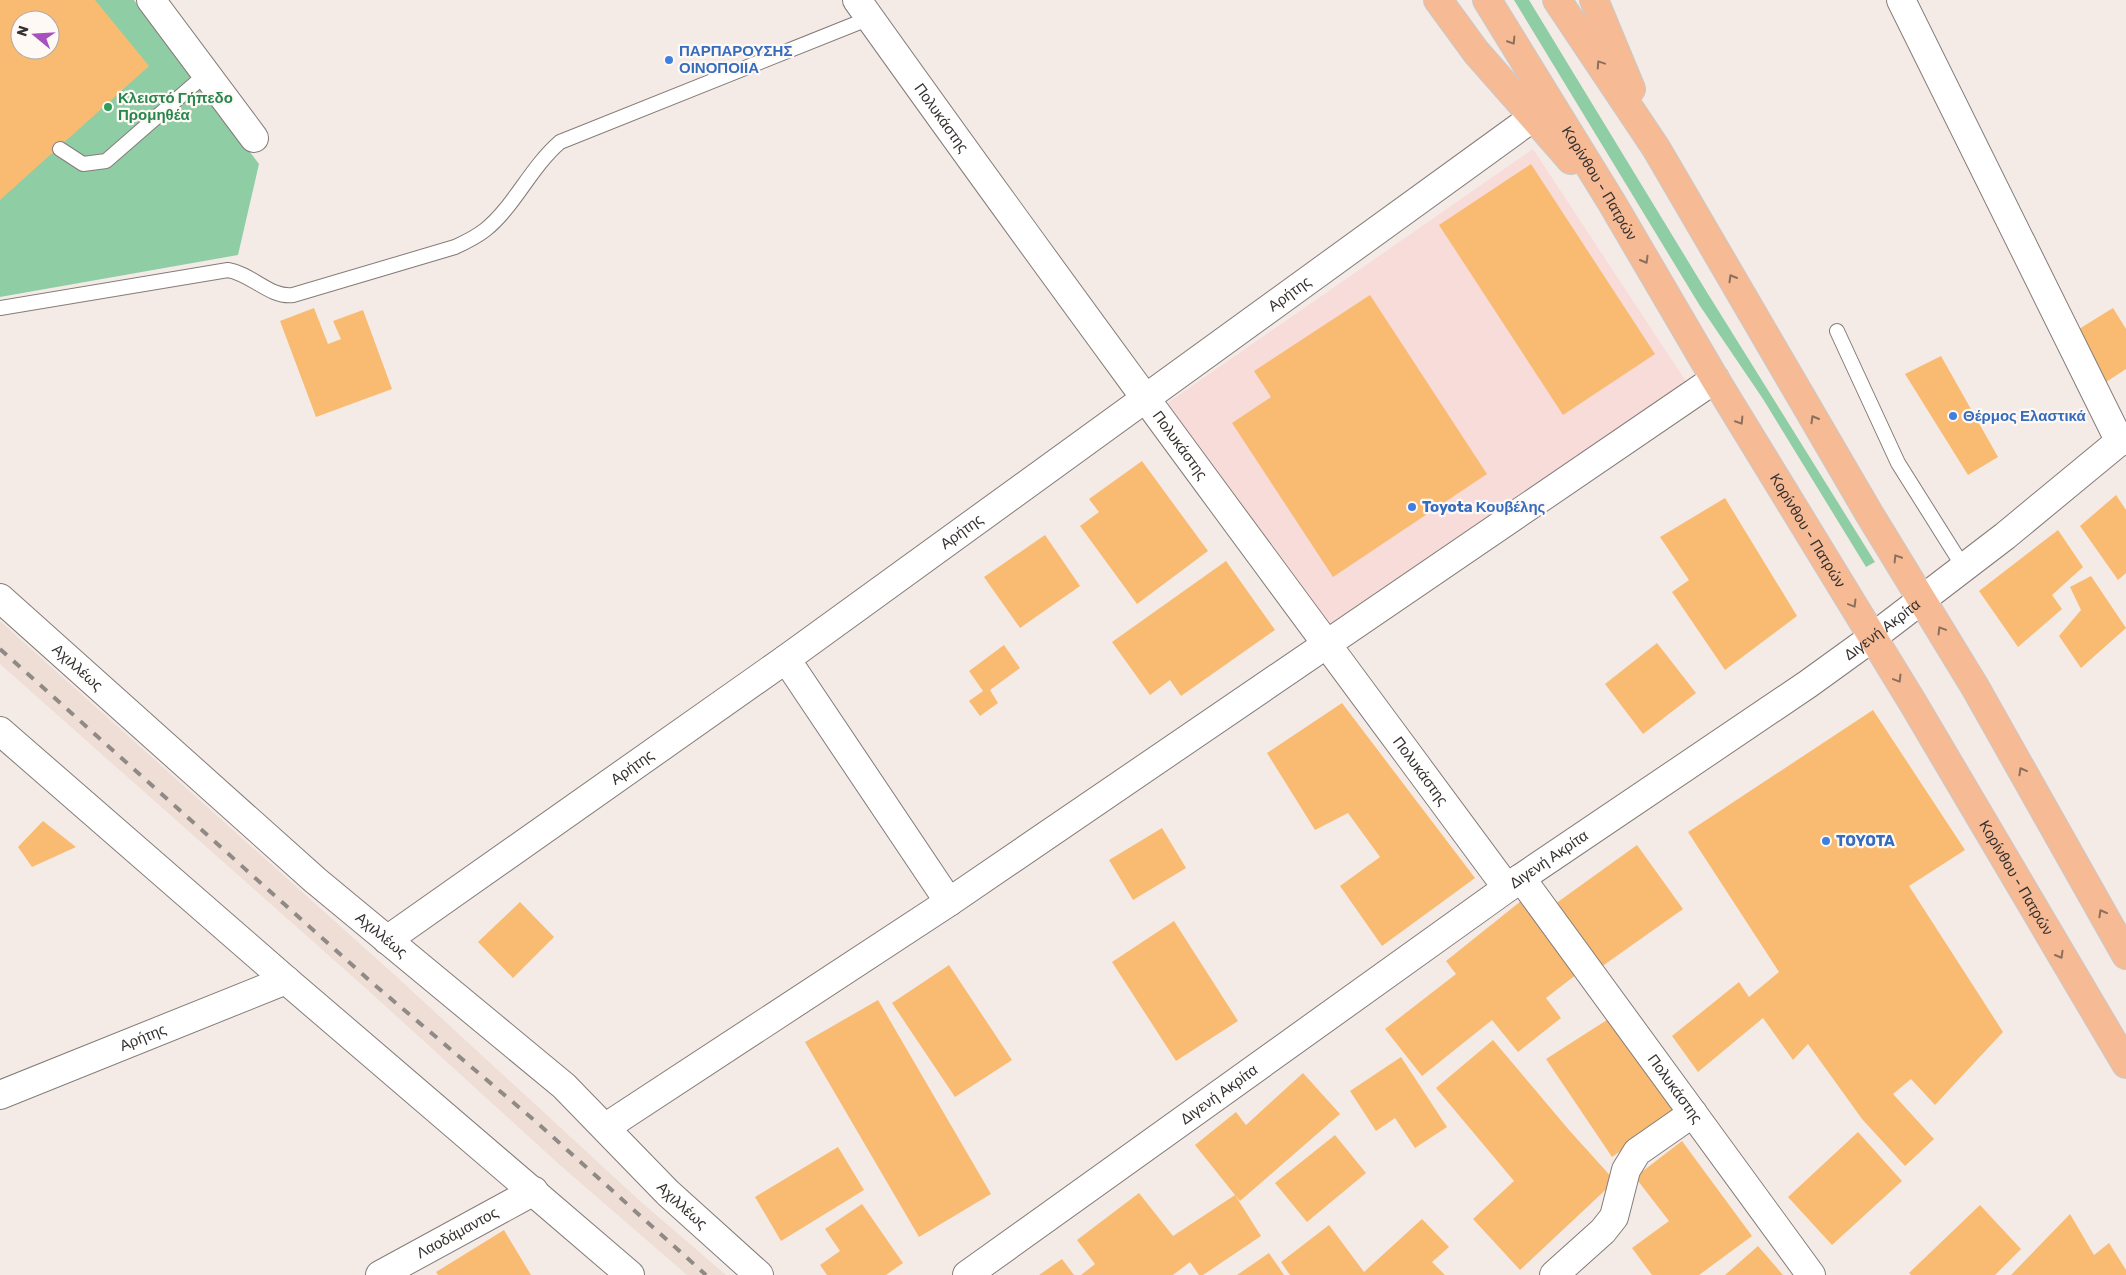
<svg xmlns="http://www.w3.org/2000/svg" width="2126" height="1275" viewBox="0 0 2126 1275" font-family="Rubik,sans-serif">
	<rect width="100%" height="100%" fill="#f4ebe7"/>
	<path fill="#f7dcda" d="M 1533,149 L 1687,383 L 1329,627 L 1166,404 Z"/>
	<path fill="#efded6" d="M 0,621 L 398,978 L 640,1201 L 726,1275 L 687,1275 L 561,1166 L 371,993 L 0,664 Z"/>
	<g fill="#8fcea5" fill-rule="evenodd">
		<path d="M 0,0 L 134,0 L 259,164 L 238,255 L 0,297 ZM 20,20 L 50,20 L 50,50 L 20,50 Z"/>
		<path d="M 1514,0 L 1529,0 L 1708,294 L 1875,562 L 1866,567 L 1763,399 L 1700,306 Z"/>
	</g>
	<g fill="#f9bb72" fill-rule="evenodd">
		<path d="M 0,0 L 95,0 L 149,66 L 0,200 ZM 20,20 L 50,20 L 50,50 L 20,50 Z"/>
		<path d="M 1531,164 L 1655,354 L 1563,415 L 1439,225 Z"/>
		<path d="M 1370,295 L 1487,474 L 1333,577 L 1232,423 L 1271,397 L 1254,371 Z"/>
		<path d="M 314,308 L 328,344 L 341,339 L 333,321 L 363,310 L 392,389 L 316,417 L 280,321 Z"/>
		<path d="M 2113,308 L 2126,329 L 2126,369 L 2106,382 L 2079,329 Z"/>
		<path d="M 1941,356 L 1998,457 L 1968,475 L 1905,374 Z"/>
		<path d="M 1142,461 L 1208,551 L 1137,604 L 1080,526 L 1099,512 L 1089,499 Z"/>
		<path d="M 2116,495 L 2126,510 L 2126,573 L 2118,580 L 2080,526 Z"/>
		<path d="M 1725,498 L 1797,616 L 1725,670 L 1672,592 L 1689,580 L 1660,537 Z"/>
		<path d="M 2058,530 L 2083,567 L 2052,595 L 2062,609 L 2018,647 L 1979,591 Z"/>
		<path d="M 1045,535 L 1080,586 L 1020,628 L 984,577 Z"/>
		<path d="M 1226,561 L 1275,630 L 1181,696 L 1170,680 L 1150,695 L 1112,642 Z"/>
		<path d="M 2091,576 L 2126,628 L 2081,668 L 2059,636 L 2081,610 L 2070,587 Z"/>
		<path d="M 1657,643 L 1696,693 L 1643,734 L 1605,684 Z"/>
		<path d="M 1004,645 L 1020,668 L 990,690 L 998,703 L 980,716 L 969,701 L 983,691 L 969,671 Z"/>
		<path d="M 1342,703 L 1475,878 L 1382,946 L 1340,886 L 1380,857 L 1348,813 L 1315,830 L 1267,753 Z"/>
		<path d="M 1873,710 L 1965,850 L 1909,886 L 2003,1032 L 1935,1105 L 1911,1079 L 1893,1094 L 1934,1139 L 1905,1166 L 1862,1119 L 1808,1044 L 1793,1060 L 1763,1018 L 1698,1072 L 1672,1036 L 1739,982 L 1749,997 L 1779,972 L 1688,832 Z"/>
		<path d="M 43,821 L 76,847 L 32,867 L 18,847 Z"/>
		<path d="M 1162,828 L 1186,868 L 1133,900 L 1109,860 Z"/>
		<path d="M 1637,845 L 1683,909 L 1594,972 L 1548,909 Z"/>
		<path d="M 1521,901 L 1577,974 L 1546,998 L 1561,1018 L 1518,1052 L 1492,1020 L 1422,1076 L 1385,1029 L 1456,974 L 1446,961 Z"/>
		<path d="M 520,902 L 554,937 L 513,978 L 478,942 Z"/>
		<path d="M 1174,921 L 1238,1021 L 1176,1061 L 1112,962 Z"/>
		<path d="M 949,965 L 1012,1060 L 955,1097 L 892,1003 Z"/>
		<path d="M 878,1000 L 991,1194 L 919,1237 L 805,1042 Z"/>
		<path d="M 1610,1018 L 1675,1113 L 1612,1157 L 1546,1059 Z"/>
		<path d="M 1493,1040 L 1569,1130 L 1615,1181 L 1520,1270 L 1473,1219 L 1514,1181 L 1436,1088 Z"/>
		<path d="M 1401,1057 L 1447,1127 L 1415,1148 L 1395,1118 L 1376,1131 L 1350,1091 Z"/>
		<path d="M 1303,1073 L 1340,1114 L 1240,1201 L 1235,1195 L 1261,1236 L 1203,1275 L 1199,1275 L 1190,1262 L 1173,1275 L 1081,1275 L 1095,1264 L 1077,1240 L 1139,1193 L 1173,1236 L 1235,1195 L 1195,1145 L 1236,1112 L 1246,1125 Z"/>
		<path d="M 1858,1132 L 1902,1181 L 1832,1245 L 1788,1197 Z"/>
		<path d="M 1335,1135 L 1366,1173 L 1307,1222 L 1275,1183 Z"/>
		<path d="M 1682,1141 L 1752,1236 L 1699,1275 L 1652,1275 L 1632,1248 L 1669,1221 L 1635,1177 Z"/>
		<path d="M 838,1147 L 864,1190 L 781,1241 L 755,1197 Z"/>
		<path d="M 862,1204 L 903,1263 L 886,1275 L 827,1275 L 820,1265 L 840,1251 L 825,1229 Z"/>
		<path d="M 1980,1205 L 2021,1249 L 1995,1275 L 1911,1275 L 1909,1273 Z"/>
		<path d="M 2070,1214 L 2094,1255 L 2109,1243 L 2126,1270 L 2126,1275 L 2011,1275 Z"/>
		<path d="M 1422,1219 L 1449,1247 L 1432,1262 L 1445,1275 L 1290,1275 L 1281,1262 L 1329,1225 L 1364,1272 Z"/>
		<path d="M 504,1230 L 531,1275 L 438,1275 L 436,1272 Z"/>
		<path d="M 1758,1246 L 1783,1275 L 1725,1275 Z"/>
		<path d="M 1269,1253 L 1284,1275 L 1237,1275 Z"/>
		<path d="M 1062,1259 L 1074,1275 L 1039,1275 Z"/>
	</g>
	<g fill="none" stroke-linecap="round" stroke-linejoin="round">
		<defs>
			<g id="service">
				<path d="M 60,149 L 83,164 L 106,161 L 206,74"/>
				<path d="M 0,308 L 228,270 C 252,274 270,298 293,295 L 455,247 C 466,242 476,237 485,230 C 514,207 530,168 560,142 L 870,18"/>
				<path d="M 1837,331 L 1898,463 L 1964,568"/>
			</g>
			<g id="minor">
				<path d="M 151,0 L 254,138"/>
				<path d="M 1901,0 L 2120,442"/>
				<path id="s1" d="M 0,598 L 315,880 L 564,1086 L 668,1193 L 759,1275"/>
				<path d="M 786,659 L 949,902"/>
				<path id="s2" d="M 1521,878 L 1811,1275"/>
				<path id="s3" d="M 387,940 L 786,659 L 1532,118"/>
				<path id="s4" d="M 0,1095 L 286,980"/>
				<path d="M 606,1127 L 949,902 L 1715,379"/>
				<path id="s5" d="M 380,1275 L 534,1191"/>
				<path d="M 1554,1275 L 1603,1231 L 1614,1217 L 1626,1170 L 1637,1152 L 1693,1113"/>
			</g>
			<g id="tertiary">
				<path id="s6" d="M 857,0 C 1070,299 1289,593 1507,888"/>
				<path d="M 0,731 L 286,980 L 630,1275"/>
				<path id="s7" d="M 967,1275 L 1521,878 L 1808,684 L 1873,637 L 2005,536 L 2126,436"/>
			</g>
			<g id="trunk">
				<path d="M 1438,0 L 1476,52 L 1571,160"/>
				<path id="s8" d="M 1487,0 L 1612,203 L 1715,379 L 1913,703 L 2126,1064"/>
				<path d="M 1557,0 L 1656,148 L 1870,515 L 1975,687 L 2126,955"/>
				<path d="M 1594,0 L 1631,89"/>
			</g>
		</defs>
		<use href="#service" stroke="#857c79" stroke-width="16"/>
		<use href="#minor" stroke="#857c79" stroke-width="30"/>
		<use href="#tertiary" stroke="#857c79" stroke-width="30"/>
		<use href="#trunk" stroke="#cac9c9" stroke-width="30"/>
		<use href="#service" stroke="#fff" stroke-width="14"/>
		<use href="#minor" stroke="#fff" stroke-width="28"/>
		<use href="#tertiary" stroke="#fff" stroke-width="28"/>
		<use href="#trunk" stroke="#f6ba94" stroke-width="28"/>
		<path stroke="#908a87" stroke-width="4" stroke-dasharray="9 9" stroke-linecap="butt" d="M 0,649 L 370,981 L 534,1120 L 706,1275"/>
	</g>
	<defs><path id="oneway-chevron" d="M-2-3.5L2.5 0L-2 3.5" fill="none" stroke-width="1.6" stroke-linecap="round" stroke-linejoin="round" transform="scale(1.25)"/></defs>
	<g stroke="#8c6f5c">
		<use href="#oneway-chevron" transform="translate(1512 41) rotate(58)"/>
		<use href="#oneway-chevron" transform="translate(1600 64) rotate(-124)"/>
		<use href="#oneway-chevron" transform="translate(1645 260) rotate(60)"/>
		<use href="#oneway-chevron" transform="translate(1732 278) rotate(-120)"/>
		<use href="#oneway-chevron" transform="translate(1814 419) rotate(-120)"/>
		<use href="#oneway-chevron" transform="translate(1740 421) rotate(58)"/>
		<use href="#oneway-chevron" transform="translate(1897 558) rotate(-122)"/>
		<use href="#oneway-chevron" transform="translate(1853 604) rotate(59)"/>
		<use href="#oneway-chevron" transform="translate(1941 630) rotate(-121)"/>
		<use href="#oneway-chevron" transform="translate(1898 679) rotate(59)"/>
		<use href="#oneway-chevron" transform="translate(2022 771) rotate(-119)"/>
		<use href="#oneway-chevron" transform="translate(2102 913) rotate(-119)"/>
		<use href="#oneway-chevron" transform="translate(2060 955) rotate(60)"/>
	</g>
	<g fill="#3f7fe0" stroke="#fff9f6" stroke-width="2">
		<circle cx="669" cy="60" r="5"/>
		<circle cx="1953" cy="416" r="5"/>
		<circle cx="1412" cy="507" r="5"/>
		<circle cx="1826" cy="841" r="5"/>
	</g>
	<circle fill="#2e9e5b" stroke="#fff9f6" stroke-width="2" cx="108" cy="107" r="5"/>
	<g text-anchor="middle" stroke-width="4.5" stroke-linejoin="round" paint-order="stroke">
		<g font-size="15" font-weight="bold" fill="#366cbe" stroke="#fff9f6" text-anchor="start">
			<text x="679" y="56">ΠΑΡΠΑΡΟΥΣΗΣ<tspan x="679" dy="17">ΟΙΝΟΠΟΙΙΑ</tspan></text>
			<text x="1963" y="421">Θέρμος Ελαστικά</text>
			<text x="1422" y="512">Toyota Κουβέλης</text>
			<text x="1836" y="846">TOYOTA</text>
		</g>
		<g font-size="15" font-weight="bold" fill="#27864d" stroke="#fff9f6" text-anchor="start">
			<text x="118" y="103">Κλειστό Γήπεδο<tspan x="118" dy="17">Προμηθέα</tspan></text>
		</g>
		<g font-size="15" fill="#35312f" stroke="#fff9f6">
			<text dy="5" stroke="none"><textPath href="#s6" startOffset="145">Πολυκάστης</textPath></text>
			<text dy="5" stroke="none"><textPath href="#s8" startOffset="215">Κορίνθου - Πατρών</textPath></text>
			<text dy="5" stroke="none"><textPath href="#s3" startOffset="1110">Αρήτης</textPath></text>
			<text dy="5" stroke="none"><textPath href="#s6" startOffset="550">Πολυκάστης</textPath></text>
			<text dy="5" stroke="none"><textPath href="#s8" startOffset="620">Κορίνθου - Πατρών</textPath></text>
			<text dy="5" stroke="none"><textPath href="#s3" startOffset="705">Αρήτης</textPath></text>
			<text dy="5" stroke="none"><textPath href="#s7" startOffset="1120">Διγενή Ακρίτα</textPath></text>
			<text dy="5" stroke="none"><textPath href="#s1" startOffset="104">Αχιλλέως</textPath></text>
			<text dy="5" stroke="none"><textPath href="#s3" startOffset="300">Αρήτης</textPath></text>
			<text dy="5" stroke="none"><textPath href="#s6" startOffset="955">Πολυκάστης</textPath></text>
			<text dy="5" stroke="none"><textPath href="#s7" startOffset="715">Διγενή Ακρίτα</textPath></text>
			<text dy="5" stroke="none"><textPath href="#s8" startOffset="1025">Κορίνθου - Πατρών</textPath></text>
			<text dy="5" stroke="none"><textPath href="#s1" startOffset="509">Αχιλλέως</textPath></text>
			<text dy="5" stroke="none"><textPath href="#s4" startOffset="154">Αρήτης</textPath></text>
			<text dy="5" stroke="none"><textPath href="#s2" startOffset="261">Πολυκάστης</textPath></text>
			<text dy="5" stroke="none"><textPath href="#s7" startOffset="310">Διγενή Ακρίτα</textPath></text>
			<text dy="5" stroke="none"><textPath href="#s1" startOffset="914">Αχιλλέως</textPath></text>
			<text dy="5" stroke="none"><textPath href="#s5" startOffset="88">Λαοδάμαντος</textPath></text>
		</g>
	</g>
	<g transform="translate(35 35) rotate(288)"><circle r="24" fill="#fff9f6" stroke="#aea9a6"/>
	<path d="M0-4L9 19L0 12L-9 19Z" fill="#a651bf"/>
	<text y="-8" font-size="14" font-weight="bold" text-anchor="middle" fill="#35312f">N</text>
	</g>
</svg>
